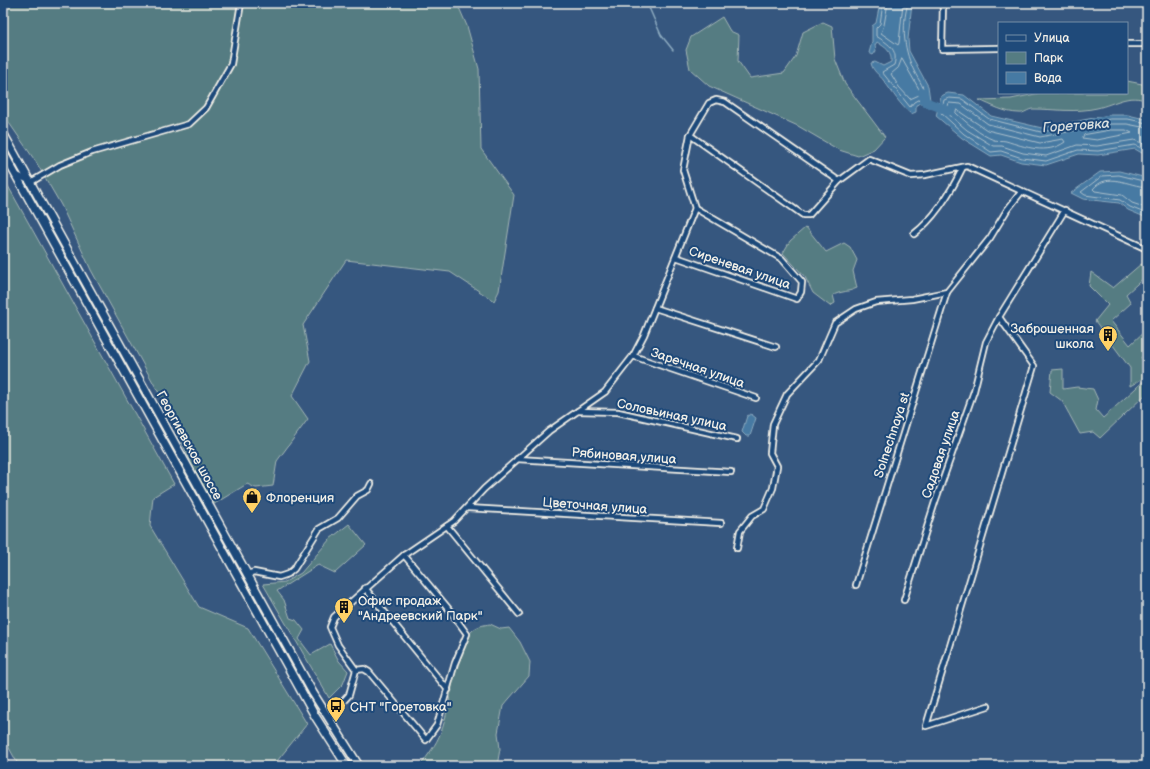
<svg xmlns="http://www.w3.org/2000/svg" width="1150" height="769" viewBox="0 0 1150 769" font-family="'Balsamiq Sans',sans-serif">
	<rect width="100%" height="100%" fill="#36577f"/>
	<filter id="ink" filterUnits="userSpaceOnUse"><feTurbulence type="fractalNoise" baseFrequency=".025" numOctaves="2"/><feDisplacementMap in="SourceGraphic" scale="8" xChannelSelector="R" yChannelSelector="G"/><feConvolveMatrix kernelMatrix="1 2 1 2 8 2 1 2 1" color-interpolation-filters="sRGB"/></filter>
	<g filter="url(#ink)">
		<g fill="#557c82" stroke="#a4b6b5">
			<path d="M 3,3 L 457,3 L 467,26 L 479,69 L 481,149 L 514,195 L 499,291 L 494,301 L 450,272 L 346,260 L 303,325 L 310,361 L 292,396 L 308,419 L 277,461 L 273,486 L 256,488 L 247,484 L 214,504 L 192,465 L 165,404 L 91,270 L 61,205 L 36,162 L 3,114 Z"/>
			<path d="M 722,17 L 730,31 L 739,35 L 738,61 L 750,78 L 784,73 L 796,56 L 803,32 L 823,22 L 832,26 L 835,59 L 845,84 L 885,137 L 874,149 L 858,156 L 839,150 L 798,126 L 709,86 L 690,69 L 686,50 L 691,37 Z"/>
			<path d="M 1127,81 L 1147,85 L 1147,101 C 1129,93 1115,104 1097,108 C 1076,113 1054,109 1033,109 C 1028,109 1024,114 1019,113 C 1005,113 991,105 979,100 L 1011,99 L 1040,93 L 1127,93 Z"/>
			<path d="M 3,177 L 174,484 L 153,497 L 150,526 L 199,607 L 248,628 L 307,724 L 273,766 L 19,766 L 3,737 Z"/>
			<path d="M 34,195 L 318,708 L 316,709 L 32,196 Z"/>
			<path d="M 806,227 L 826,252 L 844,243 L 850,247 L 857,260 L 853,271 L 857,288 C 850,292 841,291 833,295 L 835,303 L 830,306 L 813,293 L 805,277 L 783,253 L 790,241 Z"/>
			<path d="M 1141,264 L 1147,266 L 1147,275 L 1126,294 L 1131,303 L 1111,321 L 1130,345 L 1147,329 L 1147,355 L 1141,357 C 1150,375 1146,377 1130,386 L 1130,368 L 1095,321 L 1108,305 L 1089,286 L 1091,272 L 1113,288 Z"/>
			<path d="M 1063,369 L 1063,389 L 1077,387 L 1093,389 L 1098,400 L 1096,410 L 1103,418 L 1147,378 L 1147,393 L 1100,438 L 1093,432 L 1080,434 L 1062,401 L 1050,392 L 1052,370 Z"/>
			<path d="M 349,524 L 366,545 L 335,573 L 318,565 L 277,591 L 284,600 L 290,618 L 296,620 L 304,630 L 299,639 L 311,655 L 330,644 L 339,661 L 348,671 L 343,684 L 329,698 L 263,584 L 285,582 L 301,573 L 330,539 Z"/>
			<path d="M 490,624 L 501,629 L 509,628 L 520,642 L 530,662 L 529,676 L 503,706 L 498,733 L 500,749 L 497,766 L 420,766 C 428,755 436,745 441,732 C 451,708 455,645 473,630 C 478,626 483,625 490,624 Z"/>
		</g>
		<g fill="#467aa3" stroke="#8caabf">
			<path d="M 880,3 L 912,3 L 908,39 L 909,51 L 928,86 L 930,100 L 916,105 L 916,112 L 911,114 C 900,105 893,93 884,81 C 879,74 873,72 871,63 L 875,62 L 883,66 L 891,62 C 892,51 886,48 877,42 L 875,45 L 876,51 L 873,55 L 869,53 L 872,42 L 872,26 L 876,23 Z"/>
			<path d="M 948,93 L 964,95 L 991,116 L 1042,128 L 1109,115 L 1128,115 L 1145,119 L 1147,119 L 1147,156 L 1135,149 L 1098,155 L 1079,154 L 1046,165 L 1021,162 L 1001,155 L 991,156 L 962,138 L 936,116 L 941,96 Z"/>
			<path d="M 1119,171 L 1147,178 L 1147,218 L 1128,210 L 1119,203 L 1083,199 L 1071,193 L 1100,172 Z"/>
			<path d="M 751,414 L 756,418 L 750,436 L 746,436 L 742,432 L 747,416 Z"/>
		</g>
		<g fill="none" stroke-linecap="round" stroke-linejoin="round">
			<g stroke="#aec1cc" stroke-width="1">
				<path d="M 883,3 L 880,24 L 876,28 L 876,36 C 887,43 899,49 894,65 L 882,72 L 910,107 L 914,102 L 925,96 C 924,87 920,82 915,73 C 904,51 901,28 908,3"/>
				<path d="M 888,3 L 884,25 L 881,33 L 898,45 L 899,43 L 903,3"/>
				<path d="M 902,59 L 919,89 L 919,95 L 910,99 L 899,87 L 891,74 L 898,68 Z"/>
				<path d="M 957,110 L 987,130 L 1040,143 L 1063,139 L 1065,142 C 1047,155 1025,147 1006,141 C 1002,140 997,141 994,140 C 980,135 966,122 956,113 Z"/>
				<path d="M 1147,123 L 1128,119 L 1110,119 L 1041,132 L 989,119 L 962,99 L 949,98 L 944,100 L 941,113 L 964,134 L 991,152 L 1001,151 L 1022,158 L 1046,161 L 1078,150 L 1098,151 L 1135,145 L 1147,151"/>
				<path d="M 1147,128 L 1127,124 L 1110,124 L 1040,137 L 988,124 L 961,104 L 949,103 L 946,112 L 967,130 L 993,146 L 1002,146 L 1023,153 L 1046,156 L 1077,145 L 1097,146 L 1134,140 L 1147,145"/>
				<path d="M 1111,130 L 1126,130 L 1132,133 L 1097,140 L 1082,138 L 1084,135 Z"/>
				<path d="M 1147,182 L 1119,175 L 1102,176 L 1081,192 L 1085,195 L 1120,200 L 1130,207 L 1147,214"/>
				<path d="M 1147,187 C 1128,186 1108,171 1093,189 L 1095,191 L 1122,195 L 1132,203 L 1147,208"/>
			</g>
			<path stroke="#8caabf" stroke-width="1.5" d="M 647,3 L 661,35 L 673,50"/>
			<path stroke="#467aa3" stroke-width="9" d="M 922,92 L 926,102 L 949,111"/>
			<defs>
				<g id="minor">
					<path d="M 943,3 L 942,49 L 999,48"/>
					<path d="M 1127,44 L 1147,44"/>
					<path d="M 690,135 L 803,215 L 809,215 L 839,181 L 869,159 L 911,176 L 925,175 L 967,166 L 1147,249"/>
					<path d="M 17,175 L 31,182 L 60,165 L 92,152 L 189,124 L 206,108 L 231,64 L 241,3"/>
					<path d="M 914,234 C 936,217 951,192 963,167"/>
					<path d="M 676,257 L 797,299 L 801,292 L 802,282 L 782,259 L 695,208"/>
					<path d="M 655,308 L 776,347"/>
					<path d="M 633,356 L 756,398"/>
					<path d="M 578,411 L 618,412 L 737,439"/>
					<path d="M 517,459 L 731,472"/>
					<path d="M 467,508 L 721,523"/>
					<path d="M 447,526 L 519,614"/>
					<path d="M 737,548 L 740,531 L 752,516 L 764,509 L 773,488 L 777,466 L 770,453 L 773,424 L 787,394 L 819,360 L 835,323 L 856,309 L 876,302 L 912,299 L 947,292 L 990,238 L 1007,210 L 1022,191"/>
					<path d="M 247,574 L 254,572 L 279,577 L 288,574 L 294,569 L 319,529 L 338,518 L 357,496 L 368,490 L 371,484"/>
					<path d="M 856,585 L 947,292"/>
					<path d="M 365,588 L 448,690"/>
					<path d="M 904,600 L 935,502 L 974,391 L 986,342 L 999,317"/>
					<path d="M 356,670 L 364,669 L 369,672 L 426,740 L 437,725 L 455,663 L 467,634 L 448,608 L 404,555"/>
					<path d="M 988,706 L 926,726 L 1034,366 L 999,317 L 1065,210"/>
					<path d="M 328,718 L 349,695 L 356,670 L 338,645 L 330,627 L 334,617 L 404,555 L 454,521 L 484,489 L 549,431 L 605,392 L 633,356 L 644,335 L 695,208 L 683,170 L 690,135 L 709,103 L 716,100 L 725,102 L 839,181"/>
				</g>
				<g id="primary">
					<path d="M 3,133 L 313,693 L 359,766"/>
					<path d="M 3,152 L 315,716 L 347,766"/>
				</g>
			</defs>
			<use href="#minor" stroke="#f4f1e8" stroke-width="8"/>
			<use href="#primary" stroke="#f4f1e8" stroke-width="10"/>
			<use href="#minor" stroke="#1f4a7a" stroke-width="4.5"/>
			<use href="#primary" stroke="#1f4a7a" stroke-width="7"/>
		</g>
	</g>
	<defs>
		<symbol id="building-pin" viewBox="-11 -11 22 30"><path d="M0 17L-7.5 6A9.5 9.5 0 1 1 7.5 6Z" fill="#ffd166" stroke="#1f4a7a"/><path d="M-4-6H4V6H1V3H-1V6H-4ZM-2.5-4.3h1.7v1.8h-1.7ZM.8-4.3h1.7v1.8H.8ZM-2.5-1h1.7V.8h-1.7ZM.8-1h1.7V.8H.8Z" fill="#111"/></symbol>
		<symbol id="shop-pin" viewBox="-11 -11 22 30"><path d="M0 17L-7.5 6A9.5 9.5 0 1 1 7.5 6Z" fill="#ffd166" stroke="#1f4a7a"/><path d="M-5-2.5h2.3a2.7 3.5 0 0 1 5.4 0H5L5.5 6h-11ZM-1.5-2.5h3a1.5 2.3 0 0 0-3 0Z" fill="#111"/></symbol>
		<symbol id="bus-pin" viewBox="-11 -11 22 30"><path d="M0 17L-7.5 6A9.5 9.5 0 1 1 7.5 6Z" fill="#ffd166" stroke="#1f4a7a"/><path d="M-5-6H5V4H4V6H2V4H-2V6H-4V4H-5ZM-3.5-4V0h7V-4ZM-3.5 1.2v1.5H-2V1.2ZM2 1.2v1.5H3.5V1.2Z" fill="#111"/></symbol>
	</defs>
	<g fill-rule="evenodd">
		<use href="#building-pin" x="1097" y="324" width="22" height="30"/>
		<use href="#shop-pin" x="241" y="486" width="22" height="30"/>
		<use href="#building-pin" x="333" y="596" width="22" height="30"/>
		<use href="#bus-pin" x="325" y="695" width="22" height="30"/>
	</g>
	<g text-anchor="middle" stroke-width="4" stroke-linejoin="round" paint-order="stroke">
		<g font-size="13" fill="#f4f1e8" stroke="#1f4a7a">
			<text transform="translate(740 267) rotate(19)" y="5">Сиреневая улица</text>
			<text transform="translate(698 367) rotate(19)" y="5">Заречная улица</text>
			<text transform="translate(672 414) rotate(12)" y="5">Соловьиная улица</text>
			<text transform="translate(891 435) rotate(-72)" y="5">Solnechnaya st</text>
			<text transform="translate(190 445) rotate(61)" y="5">Георгиевское шоссе</text>
			<text transform="translate(940 454) rotate(-71)" y="5">Садовая улица</text>
			<text transform="translate(624 455) rotate(4)" y="5">Рябиновая улица</text>
			<text transform="translate(595 505) rotate(4)" y="5">Цветочная улица</text>
		</g>
		<g font-size="13" fill="#f4f1e8" stroke="#1f4a7a" text-anchor="start">
			<text x="1094" y="333" text-anchor="end">Заброшенная<tspan x="1094" dy="15">школа</tspan></text>
			<text x="266" y="502">Флоренция</text>
			<text x="358" y="605">Офис продаж<tspan x="358" dy="15">"Андреевский Парк"</tspan></text>
			<text x="350" y="711">СНТ "Горетовка"</text>
		</g>
		<g font-size="14" font-style="italic" fill="#dadfde" stroke="#1f4a7a">
			<text transform="translate(1076 125) rotate(-4)" y="5">Горетовка</text>
		</g>
	</g>
	<rect width="1150" height="769" fill="none" stroke="#1f4a7a" stroke-width="16"/>
	<rect x="8" y="8" width="1134" height="753" fill="none" stroke="#f4f1e8" stroke-width="1.5" filter="url(#ink)"/>
	<rect x="998" y="22" width="130" height="72" fill="#1f4a7a" stroke="#748da6"/>
	<rect x="1006" y="35" width="20" height="6" fill="#1f4a7a" stroke="#748da6"/>
	<text x="1034" y="42" font-size="12" fill="#f4f1e8">Улица</text>
	<rect x="1006" y="52" width="20" height="12" fill="#557c82" stroke="#748da6"/>
	<text x="1034" y="62" font-size="12" fill="#f4f1e8">Парк</text>
	<rect x="1006" y="72" width="20" height="12" fill="#467aa3" stroke="#748da6"/>
	<text x="1034" y="82" font-size="12" fill="#f4f1e8">Вода</text>
</svg>
